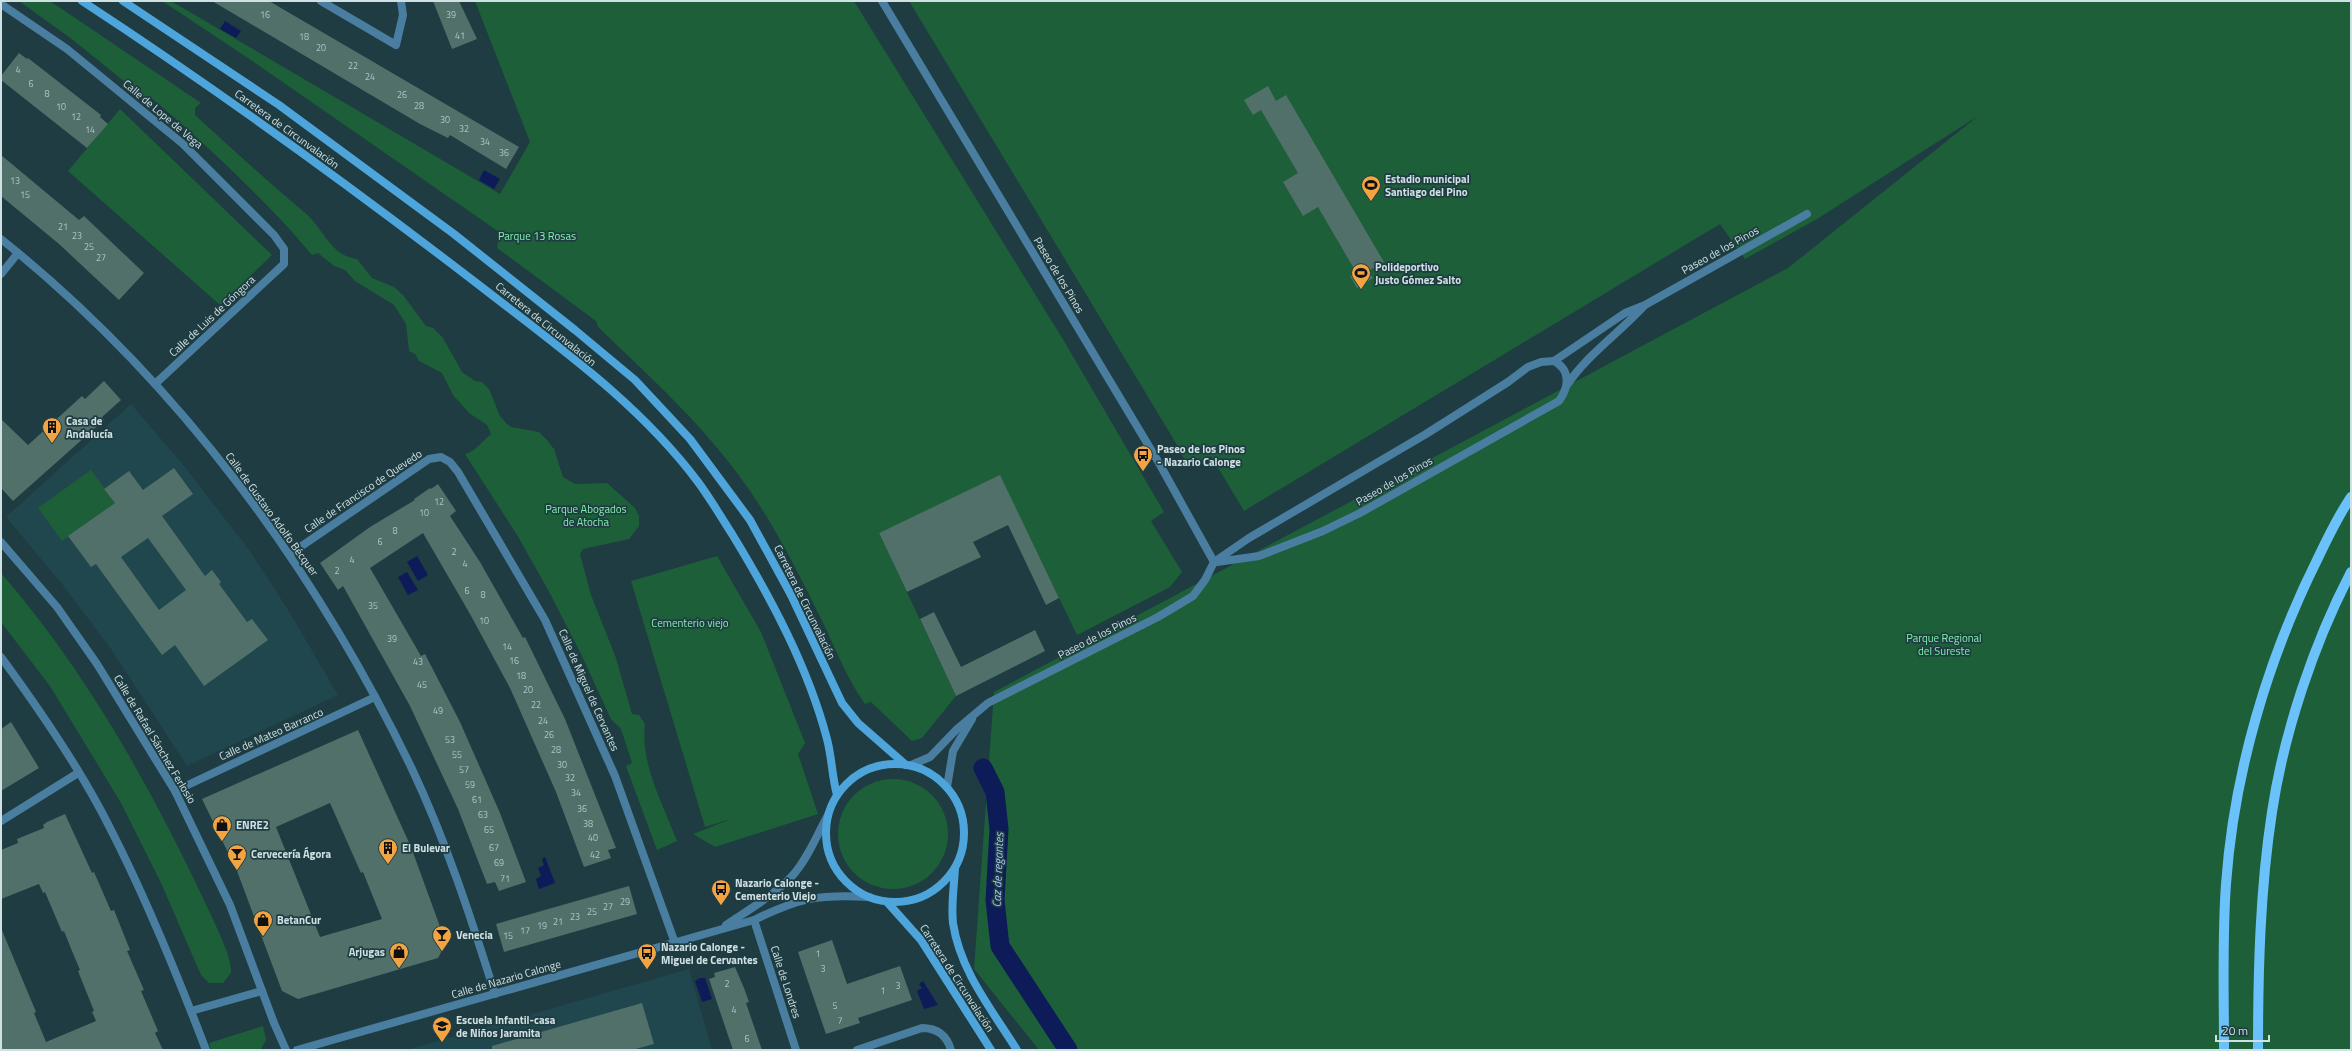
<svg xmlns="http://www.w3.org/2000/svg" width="2352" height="1051" viewBox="0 0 2352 1051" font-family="'Titillium Web',sans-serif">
	<rect width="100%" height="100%" fill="#1e3c41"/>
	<g fill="#20474e">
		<path d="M 131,404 L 184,466 L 250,551 L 287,608 L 338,695 L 187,766 L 111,649 L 62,584 L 6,517 Z"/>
		<path d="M 689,969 L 712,1050 L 406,1050 Z"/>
	</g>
	<g fill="#1d5f38">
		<path d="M 19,1 L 50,1 L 201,103 L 195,108 L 195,115 C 231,148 267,181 304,212 C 324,228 329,255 357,259 L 372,278 L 394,287 L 403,295 L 426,326 L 433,328 L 443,338 L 462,372 L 475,381 L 482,382 L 489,389 L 500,416 L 507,424 L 511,427 L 539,432 L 547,440 L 554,449 L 563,477 L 575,484 L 607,483 L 635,508 L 639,516 L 639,526 L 629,539 L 583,549 L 580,554 L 591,595 L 616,658 L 632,714 L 639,715 L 645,724 C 640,764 663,804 677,841 L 657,850 L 626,766 L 632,763 L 621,729 L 611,719 L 580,652 L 547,588 L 517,535 L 465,454 C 475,452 483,440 491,434 L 487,425 L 469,413 L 453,395 L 442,373 L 419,361 L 415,354 L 409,351 L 406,324 L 394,305 L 355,281 L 345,270 L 334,266 L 318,253 L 312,255 C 302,244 293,232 282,221 C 240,177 196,135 149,96 L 146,99 L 73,40 Z"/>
		<path d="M 162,1 L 171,1 L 500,194 L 530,142 L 475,1 L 854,1 L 1064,341 L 1164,512 L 1151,521 L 1182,572 L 1170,587 L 1077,635 L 1000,476 L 879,533 L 956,696 L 922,738 L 912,741 L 871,702 L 865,704 C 848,680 838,655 826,629 C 803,582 779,533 750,491 C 708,429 651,378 598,327 L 596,321 L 497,248 L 499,234 L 502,234 L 248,58 Z"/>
		<path d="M 909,1 L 2351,1 L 2351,1050 L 1039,1050 L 974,969 L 994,692 L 1788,268 L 1978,116 L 1817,219 L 1745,259 L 1720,224 L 1244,511 L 1211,456 L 1189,468 L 1174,440 Z"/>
		<path d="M 120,109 L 272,255 L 220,305 L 68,171 Z"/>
		<path d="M 91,470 L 115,503 L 62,541 L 38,508 Z"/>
		<path d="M 717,556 L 761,632 L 805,743 L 798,754 L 818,814 L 715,847 L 693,834 L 731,819 L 705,827 L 631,581 Z"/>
		<path d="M 1,573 C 85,670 148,782 203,898 C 210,914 233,957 231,973 L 223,983 L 209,983 L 201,975 L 161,883 L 121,803 L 50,686 L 1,622 Z"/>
		<circle cx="893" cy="834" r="55"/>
		<path d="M 263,1026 L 266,1040 L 261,1049 L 211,1050 L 209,1043 Z"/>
	</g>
	<g fill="#0e1b59">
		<path d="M 225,21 L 241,31 L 236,38 L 220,29 Z"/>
		<path d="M 484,170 L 500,179 L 494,189 L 479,180 Z"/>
		<path d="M 417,556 L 428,575 L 418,581 L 407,562 Z"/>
		<path d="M 407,572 L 418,590 L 408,595 L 398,577 Z"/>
		<path d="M 545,857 L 555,883 L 539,889 L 536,879 L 541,876 L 538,868 L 544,865 L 542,859 Z"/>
		<path d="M 700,978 L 705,978 L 712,999 L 702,1002 L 695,981 Z"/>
		<path d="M 923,981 L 938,1005 L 924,1009 L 917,991 L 922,988 L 919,984 Z"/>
	</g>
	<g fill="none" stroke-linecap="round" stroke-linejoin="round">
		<path stroke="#0e1b59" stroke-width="19" d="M 983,768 L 995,792 L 999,829 L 995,900 L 1000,946 L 1068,1050"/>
	</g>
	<g fill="#51706a" fill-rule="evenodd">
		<path d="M 212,1 L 269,1 L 519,147 L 506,169 L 450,135 L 448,138 L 420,124 Z"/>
		<path d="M 433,1 L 459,1 L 477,39 L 452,49 Z"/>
		<path d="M 19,53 L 27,59 L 28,58 L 101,115 L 100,117 L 108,124 L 87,148 L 1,80 L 1,76 Z"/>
		<path d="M 1268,86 L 1276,101 L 1286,95 L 1384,262 L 1368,271 L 1373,278 L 1357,288 L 1350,276 L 1356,272 L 1318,207 L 1303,216 L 1283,182 L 1298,173 L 1261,110 L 1253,115 L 1244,100 Z"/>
		<path d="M 1,155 L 79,220 L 84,216 L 144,273 L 119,300 L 59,244 L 1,196 Z"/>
		<path d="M 104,381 L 121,400 L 102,417 L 104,420 L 13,501 L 1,488 L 1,419 L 28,445 L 82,396 L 85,399 Z"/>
		<path d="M 174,468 L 193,494 L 162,516 L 205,576 L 212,570 L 221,582 L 219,584 L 247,622 L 252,619 L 268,640 L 204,686 L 175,645 L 162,655 L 96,564 L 91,567 L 68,536 L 115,503 L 104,489 L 129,471 L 143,490 ZM 148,538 L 186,590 L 159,610 L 121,557 Z"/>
		<path d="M 1000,475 L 1059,598 L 1046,605 L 1008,525 L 973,542 L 981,557 L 907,592 L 879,533 Z"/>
		<path d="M 438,484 L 456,511 L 450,516 L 480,562 L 523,638 L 525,637 L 565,719 L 616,848 L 608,850 L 611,858 L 584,867 L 556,792 L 510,688 L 470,614 L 423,533 L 370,568 L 421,656 L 425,654 L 460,722 L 500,813 L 526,882 L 499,891 L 495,882 L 487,884 L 458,809 L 410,706 L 343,586 L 338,590 L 320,563 L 370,527 L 415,500 L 414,499 L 430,488 L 431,489 Z"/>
		<path d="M 934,612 L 961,667 L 1035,630 L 1045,651 L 956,696 L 920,619 Z"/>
		<path d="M 11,722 L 39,768 L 1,791 L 1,729 Z"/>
		<path d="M 358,730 L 411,847 L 446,943 L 438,958 L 298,999 L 282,991 L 237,871 L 202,799 ZM 330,803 L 361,873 L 363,872 L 382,919 L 320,937 L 276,827 Z"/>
		<path d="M 65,814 L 92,873 L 94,872 L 111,911 L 114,910 L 130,950 L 127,951 L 144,990 L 141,991 L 158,1031 L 155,1033 L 163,1050 L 1,1050 L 1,928 L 36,1012 L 34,1013 L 46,1042 L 96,1021 L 92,1012 L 94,1011 L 78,971 L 80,970 L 72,951 L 64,931 L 62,932 L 45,892 L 43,893 L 39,884 L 1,899 L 1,850 L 18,843 L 17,839 L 44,828 L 43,825 L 47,822 Z"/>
		<path d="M 629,886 L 637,914 L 504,952 L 496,924 Z"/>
		<path d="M 832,940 L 847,984 L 900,966 L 912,1000 L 858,1018 L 860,1023 L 826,1034 L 798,952 Z"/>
		<path d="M 735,967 L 744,988 L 749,1002 L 746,1003 L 762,1050 L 733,1050 L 709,979 L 715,977 L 714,973 Z"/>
		<path d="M 642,1003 L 654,1044 L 632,1050 L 492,1050 L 492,1046 Z"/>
	</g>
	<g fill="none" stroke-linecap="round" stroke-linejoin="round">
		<g stroke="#4a7ea0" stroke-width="8">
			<path d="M 321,1 L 396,45 L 403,15 L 401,1"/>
			<path d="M 882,1 L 1159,463 L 1214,562"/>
			<path d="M 1,4 L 67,49 L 183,144 L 274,235 L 284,249 L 284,264 L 155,384"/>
			<path d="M 1,239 C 177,380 314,566 412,769 C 446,841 471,918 495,994"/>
			<path d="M 1,274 L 18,253"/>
			<path d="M 1567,385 C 1587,355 1618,334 1643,307"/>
			<path d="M 1,542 L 57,607 L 97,664 L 175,791 L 230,905 L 274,1023 L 286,1050"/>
			<path d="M 290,554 L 429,459 L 441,457 L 450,462 L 458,472 L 545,620 L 615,776 L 675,943"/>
			<path d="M 1217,562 L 1259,556 L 1323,531 L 1360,513 L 1559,401 C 1569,387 1571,370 1554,361"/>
			<path d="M 1,657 C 40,710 80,768 110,828 C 147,900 177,974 206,1050"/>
			<path d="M 911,765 L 930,757 L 957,729 L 988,703 L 1158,617 L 1193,596 L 1205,580 L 1214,562 L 1249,538 L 1426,434 L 1508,382 L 1528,367 L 1541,362 L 1554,361 L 1625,313 L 1645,305 L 1807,214"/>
			<path d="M 947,787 L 953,751 L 972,719"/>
			<path d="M 175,791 L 375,697"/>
			<path d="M 1,821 L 78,773"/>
			<path d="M 754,920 L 796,1050"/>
			<path d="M 726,925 C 748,910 775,895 793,875 C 808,858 817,835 828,815"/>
			<path d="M 191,1011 L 262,991"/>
			<path d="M 297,1050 L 754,920 C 799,898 818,894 869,897"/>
			<path d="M 857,1050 L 922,1028 C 938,1028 947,1036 951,1050"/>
		</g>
		<g stroke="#4ea5dc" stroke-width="8">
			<path d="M 82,1 C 218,90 350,186 479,285 C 556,345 639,403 698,482 C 710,498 721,517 732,534 C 771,598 808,667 827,739 C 832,758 832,777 837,795"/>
			<path d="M 123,1 L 279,105 L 454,234 L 575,330 L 635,380 L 690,439 L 750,520 L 791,595 L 842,703 L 858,723 L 906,765"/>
			<circle cx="895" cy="833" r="69"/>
			<path d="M 955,868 C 954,887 951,905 953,923 C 960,971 992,1010 1017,1050"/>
			<path d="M 887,902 L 921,940 L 991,1050"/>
		</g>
		<g stroke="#6bc1fa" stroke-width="10">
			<path d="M 2224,1050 C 2224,995 2222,939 2226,884 C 2234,772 2268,658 2318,558 C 2328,537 2338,516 2351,497"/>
			<path d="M 2258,1050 C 2258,971 2260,890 2272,812 C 2284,732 2314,643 2351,572"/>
		</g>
	</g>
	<defs>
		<symbol id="stadium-pin" viewBox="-11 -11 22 30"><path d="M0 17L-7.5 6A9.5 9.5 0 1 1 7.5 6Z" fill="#f3a442" stroke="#1e3c41"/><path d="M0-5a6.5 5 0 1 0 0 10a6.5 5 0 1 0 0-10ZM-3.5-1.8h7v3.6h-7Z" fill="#111"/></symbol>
		<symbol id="building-pin" viewBox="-11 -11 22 30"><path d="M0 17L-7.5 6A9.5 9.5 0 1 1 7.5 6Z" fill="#f3a442" stroke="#1e3c41"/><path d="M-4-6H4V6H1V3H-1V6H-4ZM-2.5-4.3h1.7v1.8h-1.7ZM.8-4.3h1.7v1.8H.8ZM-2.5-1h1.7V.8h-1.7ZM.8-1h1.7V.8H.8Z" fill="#111"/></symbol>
		<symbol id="bus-pin" viewBox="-11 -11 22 30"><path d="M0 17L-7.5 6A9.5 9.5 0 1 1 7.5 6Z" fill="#f3a442" stroke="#1e3c41"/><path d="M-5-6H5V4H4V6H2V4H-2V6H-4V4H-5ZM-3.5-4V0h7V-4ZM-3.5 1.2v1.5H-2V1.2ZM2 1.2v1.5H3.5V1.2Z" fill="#111"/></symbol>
		<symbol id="shop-pin" viewBox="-11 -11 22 30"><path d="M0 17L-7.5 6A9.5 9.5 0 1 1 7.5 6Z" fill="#f3a442" stroke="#1e3c41"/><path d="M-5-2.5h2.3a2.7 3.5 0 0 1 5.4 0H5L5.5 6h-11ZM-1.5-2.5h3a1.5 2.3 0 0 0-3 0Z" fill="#111"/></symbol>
		<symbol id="bar-pin" viewBox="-11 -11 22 30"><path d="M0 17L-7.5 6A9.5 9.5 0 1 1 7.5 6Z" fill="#f3a442" stroke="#1e3c41"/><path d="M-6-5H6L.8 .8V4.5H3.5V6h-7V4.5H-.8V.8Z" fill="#111"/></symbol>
		<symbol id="school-pin" viewBox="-11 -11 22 30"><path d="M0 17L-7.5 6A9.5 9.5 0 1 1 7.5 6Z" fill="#f3a442" stroke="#1e3c41"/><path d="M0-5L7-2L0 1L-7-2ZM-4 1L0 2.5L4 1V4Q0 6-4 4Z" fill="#111"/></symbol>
	</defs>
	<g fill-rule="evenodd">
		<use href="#stadium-pin" x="1360" y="174" width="22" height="30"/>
		<use href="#stadium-pin" x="1350" y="262" width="22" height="30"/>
		<use href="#building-pin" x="41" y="416" width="22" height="30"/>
		<use href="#bus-pin" x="1132" y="444" width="22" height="30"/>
		<use href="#shop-pin" x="211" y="814" width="22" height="30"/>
		<use href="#building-pin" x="377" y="837" width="22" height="30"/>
		<use href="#bar-pin" x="226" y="843" width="22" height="30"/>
		<use href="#bus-pin" x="710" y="878" width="22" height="30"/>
		<use href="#shop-pin" x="252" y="909" width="22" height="30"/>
		<use href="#bar-pin" x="431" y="924" width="22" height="30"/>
		<use href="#shop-pin" x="388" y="941" width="22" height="30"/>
		<use href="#bus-pin" x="636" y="942" width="22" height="30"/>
		<use href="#school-pin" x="431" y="1015" width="22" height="30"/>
	</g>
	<g text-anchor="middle" stroke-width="3.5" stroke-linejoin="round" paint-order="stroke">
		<g font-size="9" fill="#b0c5c6">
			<text x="265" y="18">16</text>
			<text x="451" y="18">39</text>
			<text x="460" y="39">41</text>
			<text x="304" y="40">18</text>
			<text x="321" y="51">20</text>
			<text x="353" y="69">22</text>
			<text x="18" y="73">4</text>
			<text x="370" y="80">24</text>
			<text x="31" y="87">6</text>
			<text x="47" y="97">8</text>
			<text x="402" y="98">26</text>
			<text x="419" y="109">28</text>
			<text x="61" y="110">10</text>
			<text x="76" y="120">12</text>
			<text x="445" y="123">30</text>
			<text x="464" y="132">32</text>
			<text x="90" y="133">14</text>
			<text x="485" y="145">34</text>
			<text x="504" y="156">36</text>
			<text x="15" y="184">13</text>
			<text x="25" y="198">15</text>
			<text x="63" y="230">21</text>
			<text x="77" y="239">23</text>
			<text x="89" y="250">25</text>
			<text x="101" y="261">27</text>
			<text x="439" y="505">12</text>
			<text x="424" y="516">10</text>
			<text x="395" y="534">8</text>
			<text x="380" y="545">6</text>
			<text x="454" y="555">2</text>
			<text x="352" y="563">4</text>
			<text x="465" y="567">4</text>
			<text x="337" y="574">2</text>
			<text x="467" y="594">6</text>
			<text x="483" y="598">8</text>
			<text x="373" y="609">35</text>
			<text x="484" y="624">10</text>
			<text x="392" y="642">39</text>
			<text x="507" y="650">14</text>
			<text x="514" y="664">16</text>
			<text x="418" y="665">43</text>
			<text x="521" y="679">18</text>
			<text x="422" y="688">45</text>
			<text x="528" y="693">20</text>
			<text x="536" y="708">22</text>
			<text x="438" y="714">49</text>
			<text x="543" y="724">24</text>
			<text x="549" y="738">26</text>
			<text x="450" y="743">53</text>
			<text x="556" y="753">28</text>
			<text x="457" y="758">55</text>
			<text x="562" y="768">30</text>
			<text x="464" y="773">57</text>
			<text x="570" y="781">32</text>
			<text x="470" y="788">59</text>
			<text x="576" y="796">34</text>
			<text x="477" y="803">61</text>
			<text x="582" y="812">36</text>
			<text x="483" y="818">63</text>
			<text x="588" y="827">38</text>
			<text x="489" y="833">65</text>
			<text x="593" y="841">40</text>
			<text x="494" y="851">67</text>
			<text x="595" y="858">42</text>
			<text x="499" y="866">69</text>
			<text x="505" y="882">71</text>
			<text x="625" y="905">29</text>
			<text x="608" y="910">27</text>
			<text x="592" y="915">25</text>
			<text x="575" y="920">23</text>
			<text x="558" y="925">21</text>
			<text x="542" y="929">19</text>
			<text x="525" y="934">17</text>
			<text x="508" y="939">15</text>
			<text x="818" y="957">1</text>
			<text x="823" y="972">3</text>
			<text x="727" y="987">2</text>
			<text x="898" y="989">3</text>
			<text x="883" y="994">1</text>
			<text x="835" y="1009">5</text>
			<text x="734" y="1013">4</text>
			<text x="840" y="1024">7</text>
			<text x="747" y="1042">6</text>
		</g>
		<g font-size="11" fill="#d0e1e4" stroke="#1e3c41">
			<text transform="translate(163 114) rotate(40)" y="4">Calle de Lope de Vega</text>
			<text transform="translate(287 129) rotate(36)" y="4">Carretera de Circunvalación</text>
			<text transform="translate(1720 250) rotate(-29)" y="4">Paseo de los Pinos</text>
			<text transform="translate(1059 275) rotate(59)" y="4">Paseo de los Pinos</text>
			<text transform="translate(212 316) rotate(-43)" y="4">Calle de Luis de Góngora</text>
			<text transform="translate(546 324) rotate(39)" y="4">Carretera de Circunvalación</text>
			<text transform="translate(1394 481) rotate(-30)" y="4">Paseo de los Pinos</text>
			<text transform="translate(363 491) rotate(-34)" y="4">Calle de Francisco de Quevedo</text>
			<text transform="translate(272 514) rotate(54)" y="4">Calle de Gustavo Adolfo Bécquer</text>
			<text transform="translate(805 602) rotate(64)" y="4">Carretera de Circunvalación</text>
			<text transform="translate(1097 636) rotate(-27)" y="4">Paseo de los Pinos</text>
			<text transform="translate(589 690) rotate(66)" y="4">Calle de Miguel de Cervantes</text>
			<text transform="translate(271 734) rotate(-24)" y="4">Calle de Mateo Barranco</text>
			<text transform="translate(155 739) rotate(59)" y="4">Calle de Rafael Sánchez Ferlosio</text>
			<text transform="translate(957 978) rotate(57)" y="4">Carretera de Circunvalación</text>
			<text transform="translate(506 979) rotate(-16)" y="4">Calle de Nazario Calonge</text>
			<text transform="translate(786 982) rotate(72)" y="4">Calle de Londres</text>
		</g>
		<g font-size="11" font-weight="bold" fill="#d0e1e4" stroke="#1e3c41" text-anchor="start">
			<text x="1385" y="183">Estadio municipal<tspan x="1385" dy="13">Santiago del Pino</tspan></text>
			<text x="1375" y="271">Polideportivo<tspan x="1375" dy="13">Justo Gómez Salto</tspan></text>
			<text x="66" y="425">Casa de<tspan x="66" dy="13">Andalucía</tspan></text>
			<text x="1157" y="453">Paseo de los Pinos<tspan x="1157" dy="13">- Nazario Calonge</tspan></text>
			<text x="236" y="829">ENRE2</text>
			<text x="402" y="852">El Bulevar</text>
			<text x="251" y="858">Cervecería Ágora</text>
			<text x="735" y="887">Nazario Calonge -<tspan x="735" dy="13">Cementerio Viejo</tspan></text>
			<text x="277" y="924">BetanCur</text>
			<text x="456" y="939">Venecia</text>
			<text x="661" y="951">Nazario Calonge -<tspan x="661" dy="13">Miguel de Cervantes</tspan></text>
			<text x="385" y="956" text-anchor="end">Arjugas</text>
			<text x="456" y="1024">Escuela Infantil-casa<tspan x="456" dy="13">de Niños Jaramita</tspan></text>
		</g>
		<g font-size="11" fill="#83f0aa" stroke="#1e3c41">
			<text x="537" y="240">Parque 13 Rosas</text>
			<text x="586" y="513">Parque Abogados<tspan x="586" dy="13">de Atocha</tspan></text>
			<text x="690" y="627">Cementerio viejo</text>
			<text x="1944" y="642">Parque Regional<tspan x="1944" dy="13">del Sureste</tspan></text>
		</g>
		<g font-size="12" font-style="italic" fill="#abc2fb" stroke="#1e3c41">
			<text transform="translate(998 870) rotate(-88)" y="4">Caz de regantes</text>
		</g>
	</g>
	<rect width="2352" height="1051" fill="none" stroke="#d0e1e4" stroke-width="4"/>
	<path d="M2216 1035v6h53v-6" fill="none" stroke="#d0e1e4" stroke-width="2"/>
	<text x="2222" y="1035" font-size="12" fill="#d0e1e4" stroke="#1e3c41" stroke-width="3" paint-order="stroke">20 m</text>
</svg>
